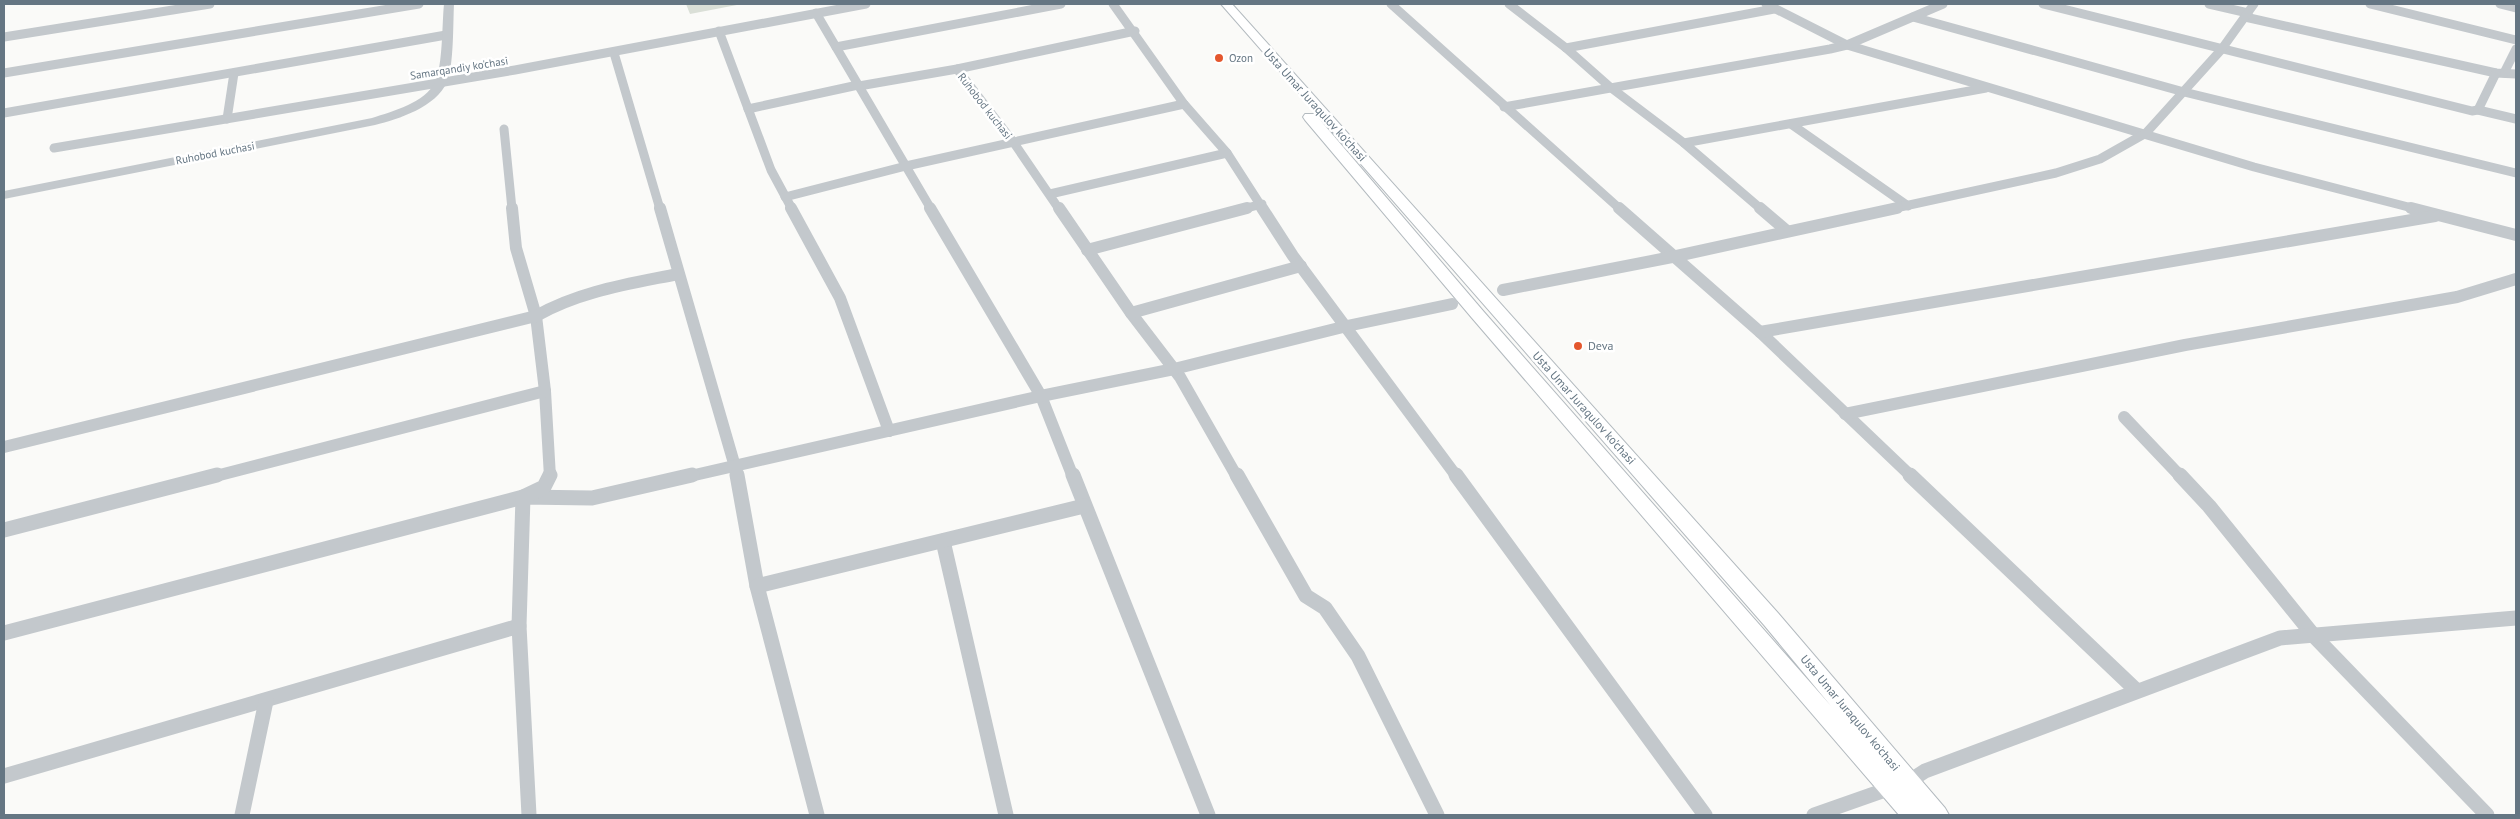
<svg xmlns="http://www.w3.org/2000/svg" width="2520" height="819" viewBox="0 0 2520 819" font-family="'PT Sans',sans-serif">
	<rect width="100%" height="100%" fill="#fafaf8"/>
	<path fill="#dadfd7" d="M 686,4 L 742,4 L 690,14 Z"/>
	<g fill="none" stroke-linecap="round" stroke-linejoin="round">
		<defs>
			<path id="secondary" d="M 1221,4 L 1232,4 L 1778,613 L 1945,808 L 1949,815 L 1899,815 L 1472,318 L 1305,120 L 1303,117 L 1305,114 L 1315,114 L 1484,312 L 1831,706 L 1764,625 Z"/>
		</defs>
		<use href="#secondary" stroke="#b3babf" stroke-width="2"/>
		<g stroke="#c3c8cc" stroke-width="9">
			<path d="M 1113,4 L 1184,104 L 1227,153 L 1263,209"/>
			<path d="M 1391,4 L 1620,209"/>
			<path d="M 1509,4 L 1566,48 L 1610,87 L 1684,143 L 1761,209"/>
			<path d="M 1766,4 L 1847,45 L 2254,167 L 2416,209"/>
			<path d="M 2043,4 L 2472,111 L 2478,110 L 2516,119"/>
			<path d="M 2209,4 L 2248,13"/>
			<path d="M 2370,4 L 2516,40"/>
			<path d="M 2500,4 L 2516,8"/>
			<path d="M 816,13 L 931,209"/>
			<path d="M 1913,17 L 2184,92 L 2516,173"/>
			<path d="M 2245,17 L 2496,73 L 2516,74"/>
			<path d="M 719,31 L 771,170 L 792,209"/>
			<path d="M 4,37 L 210,4"/>
			<path d="M 836,47 L 1061,4"/>
			<path d="M 1566,48 L 1774,9"/>
			<path d="M 614,53 L 660,209"/>
			<path d="M 957,69 L 1014,143 L 1059,209"/>
			<path d="M 4,73 L 419,4"/>
			<path d="M 2504,73 L 2516,49"/>
			<path d="M 859,86 L 957,69 L 1135,31"/>
			<path d="M 1504,107 L 1830,49 L 1847,45 L 1943,4"/>
			<path d="M 748,109 L 858,85"/>
			<path d="M 2478,110 L 2496,73"/>
			<path d="M 4,113 L 446,35"/>
			<path d="M 227,119 L 234,73"/>
			<path d="M 1791,124 L 1908,206"/>
			<path d="M 504,129 L 512,209"/>
			<path d="M 1684,143 L 1986,88"/>
			<path d="M 54,148 L 515,70 L 866,4"/>
			<path d="M 1050,194 L 1227,153"/>
			<path d="M 785,197 L 906,166 L 1184,104"/>
			<path d="M 1243,209 L 1262,204"/>
			<path d="M 1891,209 L 2056,173 L 2100,159 L 2146,133 L 2221,50 L 2254,4"/>
		</g>
		<g stroke="#c3c8cc" stroke-width="12">
			<path d="M 512,208 L 516,248 L 536,316 L 545,391 L 550,477"/>
			<path d="M 660,208 L 738,477"/>
			<path d="M 791,208 L 840,298 L 889,431"/>
			<path d="M 930,208 L 1041,396 L 1073,477"/>
			<path d="M 1059,208 L 1131,313 L 1180,377 L 1237,477"/>
			<path d="M 1262,208 L 1293,256 L 1457,477"/>
			<path d="M 1619,208 L 1760,332 L 1912,477"/>
			<path d="M 1760,208 L 1787,231"/>
			<path d="M 2411,208 L 2516,235"/>
			<path d="M 1087,250 L 1247,208"/>
			<path d="M 1503,290 L 1672,257 L 1897,208"/>
			<path d="M 1131,313 L 1301,266"/>
			<path d="M 1760,332 L 2435,216"/>
			<path d="M 1845,414 L 2185,345 L 2457,297 L 2516,279"/>
			<path d="M 2124,417 L 2181,477"/>
			<path d="M 4,447 L 536,316 C 580,291 629,284 678,274"/>
			<path d="M 212,477 L 545,391"/>
			<path d="M 686,477 L 1041,396 L 1174,369 L 1347,326 L 1452,304"/>
		</g>
		<g stroke="#c3c8cc" stroke-width="15">
			<path d="M 737,475 L 757,586 L 817,815"/>
			<path d="M 1073,475 L 1208,815"/>
			<path d="M 1237,475 L 1306,596 L 1325,608 L 1358,656 L 1437,815"/>
			<path d="M 1456,475 L 1705,815"/>
			<path d="M 1910,475 L 2136,690"/>
			<path d="M 2180,475 L 2209,506 L 2314,636 L 2487,815"/>
			<path d="M 4,530 L 217,475"/>
			<path d="M 943,541 L 1006,815"/>
			<path d="M 757,586 L 1084,506"/>
			<path d="M 4,633 L 523,497 L 592,498 L 692,475"/>
			<path d="M 4,776 L 519,626"/>
			<path d="M 242,815 L 266,701"/>
			<path d="M 529,815 L 519,626 L 523,497 L 544,487 L 550,475"/>
			<path d="M 1814,815 L 1908,782 L 1925,771 L 2280,638 L 2516,618"/>
		</g>
		<path fill="#c3c8cc" fill-rule="evenodd" d="M 444,4 L 454,4 C 453,23 454,65 447,82 C 436,107 399,119 375,125 L 4,199 L 4,191 L 372,118 C 393,111 425,103 435,82 C 443,66 442,22 444,4 Z"/>
		<use href="#secondary" fill="#fff" fill-rule="evenodd"/>
	</g>
	<g fill="#e4572e" stroke="#fff" stroke-width="2">
		<circle cx="1219" cy="58" r="5"/>
		<circle cx="1578" cy="346" r="5"/>
	</g>
	<g text-anchor="middle" stroke-width="5" stroke-linejoin="round" paint-order="stroke">
		<g font-size="11" fill="#657683" stroke="#fff" text-anchor="start">
			<text x="1229" y="62">Ozon</text>
		</g>
		<g font-size="11" fill="#657683" stroke="#fff">
			<text transform="translate(459 68) rotate(-9)" y="4">Samarqandiy ko'chasi</text>
			<text transform="translate(985 106) rotate(52)" y="4">Ruhobod kuchasi</text>
			<text transform="translate(215 153) rotate(-11)" y="4">Ruhobod kuchasi</text>
		</g>
		<g font-size="12" fill="#657683" stroke="#fff">
			<text transform="translate(1315 105) rotate(48)" y="4">Usta Umar Juraqulov ko'chasi</text>
			<text transform="translate(1584 408) rotate(48)" y="4">Usta Umar Juraqulov ko'chasi</text>
			<text transform="translate(1850 713) rotate(50)" y="4">Usta Umar Juraqulov ko'chasi</text>
		</g>
		<g font-size="12" fill="#657683" stroke="#fff" text-anchor="start">
			<text x="1588" y="350">Deva</text>
		</g>
	</g>
	<rect width="2520" height="819" fill="none" stroke="#657683" stroke-width="10"/>
</svg>
